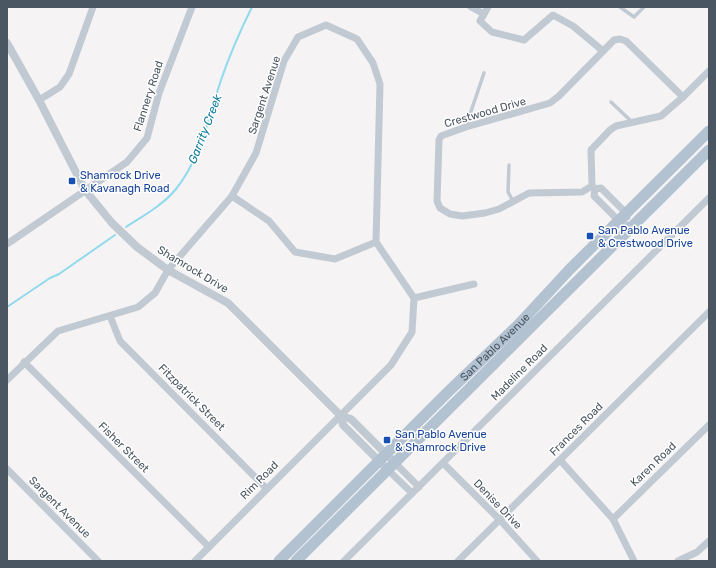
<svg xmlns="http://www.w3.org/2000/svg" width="716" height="568" viewBox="0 0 716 568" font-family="Rubik,sans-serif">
	<rect width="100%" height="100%" fill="#f5f3f3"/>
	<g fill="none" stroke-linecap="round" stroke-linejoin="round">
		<g stroke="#90daee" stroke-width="2">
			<path d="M 126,227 C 143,216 163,205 176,189 C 201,158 209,116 221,80 C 230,54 240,31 252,7"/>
			<path d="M 7,307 L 50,278 L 59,274 L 115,235"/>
		</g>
		<g stroke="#c1cad2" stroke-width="3.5">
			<path d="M 620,7 L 634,17 L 644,7"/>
			<path d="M 611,102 L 632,122"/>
			<path d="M 466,126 L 484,73"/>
			<path d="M 509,165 L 508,192 L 513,201"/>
		</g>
		<g stroke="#c1cad2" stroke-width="7">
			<path d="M 471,7 L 484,14"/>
			<path d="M 488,7 L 480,21 L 492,32 L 524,40 L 553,15 L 573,26 L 603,51"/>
			<path d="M 620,39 L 626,41 L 683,97 L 661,116 L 616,126 L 610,130 L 591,150 L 592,186 L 582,192 L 529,193 L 499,209 L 485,213 L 462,216 L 450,214 L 440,208 L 437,201 L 439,140 L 441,136 L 466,127 L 550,103 L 559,96 L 614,40 Z"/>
			<path d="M 683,97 L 709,71"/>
			<path d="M 39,100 L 60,87 L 69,74 L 93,7"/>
			<path d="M 592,186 L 595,189 L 594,196 L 618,220 L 631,227"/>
			<path d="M 595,189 L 601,188 L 626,213 L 627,217"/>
			<path d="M 232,196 L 269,221 L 295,252 L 335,259 L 376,242"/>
			<path d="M 7,244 L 127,162 L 147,138 L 159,93 L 192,7"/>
			<path d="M 414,298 L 474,284"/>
			<path d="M 110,316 L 120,341 L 266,488"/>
			<path d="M 24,362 L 209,547"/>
			<path d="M 7,380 L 58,331 L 138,307 L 155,293 L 168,270 L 232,196 L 256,153 L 284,61 L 298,37 L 326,25 L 357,39 L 373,63 L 380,84 L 376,242 L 414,298 L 412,332 L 391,365 L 195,561"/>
			<path d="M 560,460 L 613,519 L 634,561"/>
			<path d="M 395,463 L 419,487"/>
			<path d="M 443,463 L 500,520 L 537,561"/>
			<path d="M 7,469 L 98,561"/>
			<path d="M 388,470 L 412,493"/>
			<path d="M 613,519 L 709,425"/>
			<path d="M 344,561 L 709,198"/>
			<path d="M 458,561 L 709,312"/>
			<path d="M 678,561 L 697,552 L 709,541"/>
		</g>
		<g stroke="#c1cad2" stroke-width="8">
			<path d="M 7,43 L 39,100 L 85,190 L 112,223 L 137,247 L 168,270 L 228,303 L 341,416 L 343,425 L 388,470"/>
			<path d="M 341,416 L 351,419 L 395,463"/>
		</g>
		<g stroke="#b3c2d1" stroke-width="11">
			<path id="s1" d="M 279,561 L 449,391 L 520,323 L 570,269 L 709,131"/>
			<path d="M 296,561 L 709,150"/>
		</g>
	</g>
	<g fill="#1a4fb4" stroke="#fff" stroke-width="1.5">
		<rect x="68" y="177" width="8" height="8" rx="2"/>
		<rect x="586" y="232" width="8" height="8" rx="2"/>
		<rect x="383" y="436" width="8" height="8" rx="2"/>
	</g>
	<g text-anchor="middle" stroke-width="3" stroke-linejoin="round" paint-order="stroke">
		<g font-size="11" fill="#4a5661" stroke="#fff">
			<text transform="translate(264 95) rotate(-72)" y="4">Sargent Avenue</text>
			<text transform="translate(148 96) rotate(-72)" y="4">Flannery Road</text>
			<text transform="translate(485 112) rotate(-16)" y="4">Crestwood Drive</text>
			<text transform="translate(193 269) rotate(31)" y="4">Shamrock Drive</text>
			<text dy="4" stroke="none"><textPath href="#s1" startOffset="304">San Pablo Avenue</textPath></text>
			<text transform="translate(519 372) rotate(-45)" y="4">Madeline Road</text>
			<text transform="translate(192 397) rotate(45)" y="4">Fitzpatrick Street</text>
			<text transform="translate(576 429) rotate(-45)" y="4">Frances Road</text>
			<text transform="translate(124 447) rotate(45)" y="4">Fisher Street</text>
			<text transform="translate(653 464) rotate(-44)" y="4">Karen Road</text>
			<text transform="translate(259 480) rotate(-45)" y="4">Rim Road</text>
			<text transform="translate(498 504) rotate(46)" y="4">Denise Drive</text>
			<text transform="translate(60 507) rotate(45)" y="4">Sargent Avenue</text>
		</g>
		<g font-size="11" fill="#164399" stroke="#fff" text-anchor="start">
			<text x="80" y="179">Shamrock Drive<tspan x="80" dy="13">&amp; Kavanagh Road</tspan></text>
			<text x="598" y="234">San Pablo Avenue<tspan x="598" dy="13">&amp; Crestwood Drive</tspan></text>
			<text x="395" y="438">San Pablo Avenue<tspan x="395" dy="13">&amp; Shamrock Drive</tspan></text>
		</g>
		<g font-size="12" font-style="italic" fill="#0c7c9b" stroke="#fff">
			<text transform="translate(205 129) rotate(-69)" y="4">Garrity Creek</text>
		</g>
	</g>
	<rect width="716" height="568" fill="none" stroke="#4a5661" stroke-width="16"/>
</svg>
